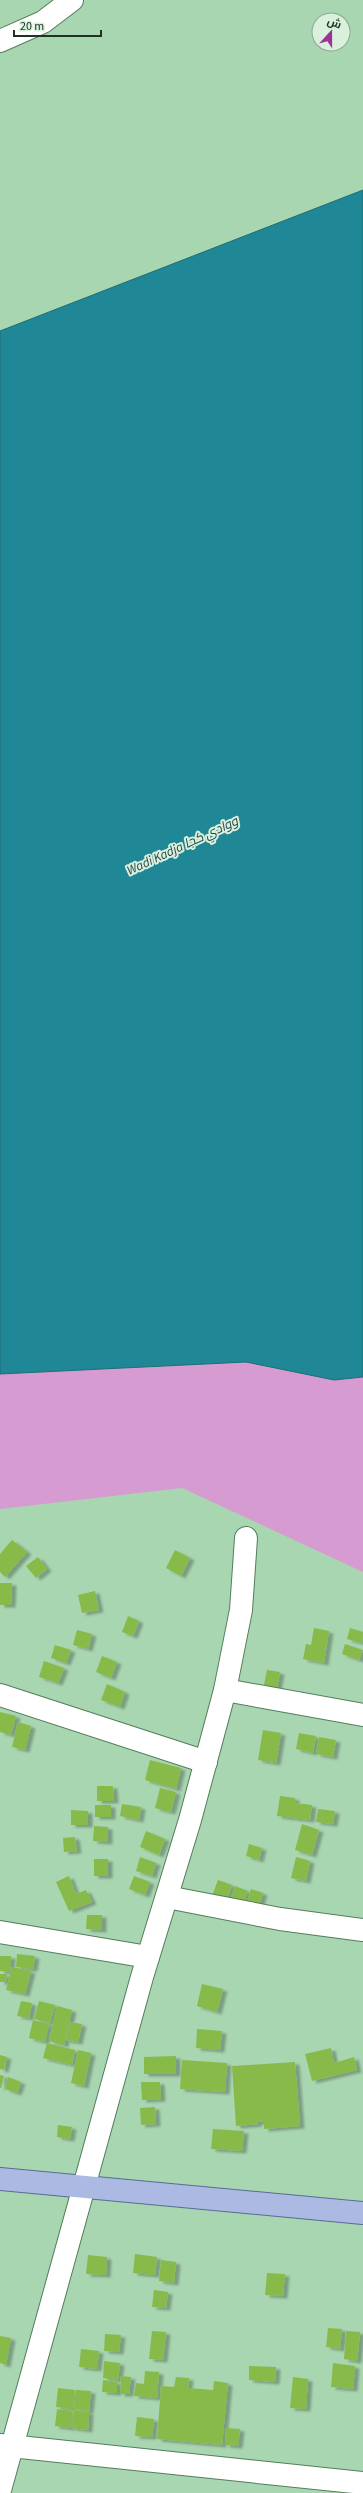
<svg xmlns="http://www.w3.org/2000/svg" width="363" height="2493" viewBox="0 0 363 2493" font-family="'Source Sans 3',Cairo,sans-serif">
	<defs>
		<filter id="shadow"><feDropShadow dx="4.5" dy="2.5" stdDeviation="1" flood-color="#0004"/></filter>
	</defs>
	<rect width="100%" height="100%" fill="#a8d6b0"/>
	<path fill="#d69cd1" d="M 246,1362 L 334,1380 L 363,1377 L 363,1572 L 182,1488 L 0,1509 L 0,1374 Z"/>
	<path fill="#1f8796" stroke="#1f6e74" d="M 363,190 L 363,1377 L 334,1380 L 246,1362 L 0,1374 L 0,331 Z"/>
	<g fill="#88ba49" filter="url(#shadow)">
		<path d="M 12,1540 L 27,1552 L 5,1577 L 0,1572 L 0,1554 Z"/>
		<path d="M 175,1550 L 190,1558 L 181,1576 L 166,1568 Z"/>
		<path d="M 38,1557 L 47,1569 L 36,1578 L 26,1566 Z"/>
		<path d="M 0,1583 L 12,1583 L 11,1605 L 0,1605 Z"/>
		<path d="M 95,1591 L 99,1610 L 82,1613 L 78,1595 Z"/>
		<path d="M 128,1616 L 139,1621 L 133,1636 L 122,1632 Z"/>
		<path d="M 314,1628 L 329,1631 L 324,1663 L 303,1659 L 306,1644 L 311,1645 Z"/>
		<path d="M 350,1628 L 363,1632 L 362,1643 L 347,1639 Z"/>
		<path d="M 77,1630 L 92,1634 L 88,1649 L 73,1645 Z"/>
		<path d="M 345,1644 L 363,1650 L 359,1660 L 342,1654 Z"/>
		<path d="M 55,1645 L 71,1650 L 66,1663 L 51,1658 Z"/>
		<path d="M 102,1656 L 117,1662 L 111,1678 L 96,1672 Z"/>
		<path d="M 44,1661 L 64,1668 L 58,1683 L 39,1677 Z"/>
		<path d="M 267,1670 L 280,1672 L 277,1688 L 264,1685 Z"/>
		<path d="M 107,1684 L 125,1692 L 120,1707 L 101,1700 Z"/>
		<path d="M 0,1712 L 16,1716 L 11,1735 L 0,1732 Z"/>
		<path d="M 18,1722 L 31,1726 L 25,1750 L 12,1747 Z"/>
		<path d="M 263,1730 L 281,1733 L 276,1763 L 258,1760 Z"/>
		<path d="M 299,1733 L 316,1736 L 313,1753 L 296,1749 Z"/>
		<path d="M 319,1737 L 336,1740 L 333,1757 L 316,1754 Z"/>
		<path d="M 150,1760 L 181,1768 L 176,1789 L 145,1780 Z"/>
		<path d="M 97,1786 L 113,1786 L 114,1801 L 97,1801 Z"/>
		<path d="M 160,1788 L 176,1792 L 171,1812 L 155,1808 Z"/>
		<path d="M 280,1796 L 295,1798 L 295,1803 L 312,1805 L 310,1820 L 277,1816 Z"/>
		<path d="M 122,1804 L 141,1807 L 139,1820 L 120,1816 Z"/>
		<rect x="95" y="1805" width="16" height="12"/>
		<path d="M 318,1809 L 335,1811 L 333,1824 L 316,1822 Z"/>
		<path d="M 71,1810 L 88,1811 L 88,1825 L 71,1825 Z"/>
		<path d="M 302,1824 L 319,1830 L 312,1855 L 295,1850 Z"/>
		<path d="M 94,1826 L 108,1827 L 108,1842 L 93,1841 Z"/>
		<path d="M 146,1831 L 165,1839 L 159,1855 L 140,1847 Z"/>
		<path d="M 75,1837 L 77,1851 L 64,1852 L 63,1838 Z"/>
		<path d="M 249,1844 L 262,1848 L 259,1860 L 246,1856 Z"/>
		<path d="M 140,1857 L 156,1863 L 152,1876 L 136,1871 Z"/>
		<path d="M 296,1857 L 310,1861 L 306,1881 L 291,1878 Z"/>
		<rect x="94" y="1859" width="14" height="17"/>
		<path d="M 69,1876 L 76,1894 L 86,1890 L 92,1902 L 69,1911 L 56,1882 Z"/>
		<path d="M 134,1876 L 150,1882 L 145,1895 L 129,1889 Z"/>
		<path d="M 218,1880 L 232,1885 L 227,1901 L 212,1896 Z"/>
		<path d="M 235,1886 L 248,1891 L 243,1905 L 230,1901 Z"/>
		<path d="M 251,1889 L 263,1893 L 258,1909 L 246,1905 Z"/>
		<path d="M 87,1915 L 102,1915 L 102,1930 L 86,1929 Z"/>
		<path d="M 17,1954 L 35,1956 L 33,1969 L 16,1967 Z"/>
		<path d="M 0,1956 L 11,1956 L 10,1972 L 0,1971 Z"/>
		<path d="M 12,1967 L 31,1971 L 25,1994 L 6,1990 Z"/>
		<path d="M 0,1974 L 7,1974 L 6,1982 L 0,1982 Z"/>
		<path d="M 202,1984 L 223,1989 L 217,2012 L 197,2006 Z"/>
		<path d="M 21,2001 L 32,2003 L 29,2018 L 17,2016 Z"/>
		<path d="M 39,2001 L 55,2005 L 50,2023 L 34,2019 Z"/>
		<path d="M 57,2006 L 72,2010 L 64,2045 L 49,2041 Z"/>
		<path d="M 33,2020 L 49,2024 L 45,2042 L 29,2038 Z"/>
		<path d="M 70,2022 L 82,2024 L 78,2042 L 66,2040 Z"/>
		<path d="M 197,2029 L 222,2031 L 220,2050 L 196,2048 Z"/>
		<path d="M 47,2043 L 75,2050 L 72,2065 L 43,2058 Z"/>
		<path d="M 331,2048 L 334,2063 L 354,2057 L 357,2070 L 312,2081 L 305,2054 Z"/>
		<path d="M 78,2050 L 91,2053 L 84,2086 L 71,2083 Z"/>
		<path d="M 0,2055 L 7,2057 L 4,2070 L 0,2069 Z"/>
		<path d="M 176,2056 L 176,2074 L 144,2074 L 144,2057 Z"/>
		<path d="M 182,2060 L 227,2063 L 225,2092 L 180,2089 Z"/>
		<path d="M 295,2062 L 300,2126 L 264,2129 L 264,2121 L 257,2122 L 258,2124 L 236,2126 L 232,2066 Z"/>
		<path d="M 0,2075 L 4,2076 L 1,2088 L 0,2088 Z"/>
		<path d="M 8,2077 L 21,2082 L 17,2093 L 5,2089 Z"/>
		<path d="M 141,2082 L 160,2082 L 161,2099 L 142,2100 Z"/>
		<path d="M 155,2107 L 156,2124 L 141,2125 L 140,2108 Z"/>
		<path d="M 58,2125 L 72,2127 L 70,2139 L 57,2137 Z"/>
		<path d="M 213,2129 L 244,2131 L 242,2151 L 211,2149 Z"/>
		<path d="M 135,2254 L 157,2257 L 155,2275 L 133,2273 Z"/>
		<path d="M 88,2255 L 107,2257 L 106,2275 L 86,2274 Z"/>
		<path d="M 161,2260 L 176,2262 L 174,2283 L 159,2281 Z"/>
		<path d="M 267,2273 L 285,2274 L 283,2296 L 265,2295 Z"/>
		<path d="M 154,2290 L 168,2292 L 166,2308 L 152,2307 Z"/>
		<path d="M 328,2328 L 342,2329 L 340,2349 L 326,2347 Z"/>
		<path d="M 152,2331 L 166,2332 L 163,2360 L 149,2359 Z"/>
		<path d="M 346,2331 L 360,2332 L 357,2361 L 344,2359 Z"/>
		<path d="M 105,2334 L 121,2335 L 119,2352 L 104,2351 Z"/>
		<path d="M 0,2336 L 11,2338 L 6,2365 L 0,2363 Z"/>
		<path d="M 81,2349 L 99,2351 L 97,2369 L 79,2367 Z"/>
		<path d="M 104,2361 L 120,2363 L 118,2380 L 103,2378 Z"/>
		<path d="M 333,2363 L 355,2366 L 353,2389 L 331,2387 Z"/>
		<path d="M 249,2366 L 276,2367 L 275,2382 L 249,2380 Z"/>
		<path d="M 145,2371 L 159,2372 L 157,2398 L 134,2396 L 136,2383 L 144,2384 Z"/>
		<path d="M 121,2376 L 131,2377 L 129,2394 L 120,2394 Z"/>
		<path d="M 176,2377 L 189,2378 L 188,2388 L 213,2390 L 214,2381 L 228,2383 L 222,2445 L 157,2439 L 161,2386 L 174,2387 Z"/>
		<path d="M 293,2377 L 308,2379 L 306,2409 L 290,2408 Z"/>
		<path d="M 103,2380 L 117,2382 L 117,2393 L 102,2392 Z"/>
		<path d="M 58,2388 L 75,2390 L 73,2409 L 56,2407 Z"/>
		<path d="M 76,2390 L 91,2391 L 89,2411 L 74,2409 Z"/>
		<path d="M 57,2409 L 73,2411 L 71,2428 L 55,2426 Z"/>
		<path d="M 74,2410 L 89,2412 L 88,2430 L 72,2428 Z"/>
		<path d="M 137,2417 L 154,2419 L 152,2437 L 135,2436 Z"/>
		<path d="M 226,2428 L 240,2429 L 238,2446 L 225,2445 Z"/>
	</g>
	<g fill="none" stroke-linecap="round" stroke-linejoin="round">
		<defs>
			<g id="minor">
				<path d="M 0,41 L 43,22 L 72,0"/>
				<path d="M 225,1690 L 363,1715"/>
				<path d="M 0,1695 L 206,1762"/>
				<path d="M 167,1897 L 280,1919 L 363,1930"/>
				<path d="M 0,1932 L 148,1957"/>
				<path d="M 0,2445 L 363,2483"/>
				<path d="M 0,2490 L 142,1977 L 190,1820 L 225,1690 L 241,1610 L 246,1538"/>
			</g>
			<path id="major" d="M 0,2179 L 363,2213"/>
		</defs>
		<use href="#minor" stroke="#537d5b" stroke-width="24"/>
		<use href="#major" stroke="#576c94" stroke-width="24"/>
		<use href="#minor" stroke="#fff" stroke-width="22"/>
		<use href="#major" stroke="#acb9e3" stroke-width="22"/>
	</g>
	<g text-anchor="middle" stroke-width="4" stroke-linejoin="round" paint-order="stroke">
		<g font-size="13" font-style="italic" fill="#2a484d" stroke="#d9f0dd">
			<text transform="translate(182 845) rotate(-25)" y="5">Wadi Kadja ووادي كجا</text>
		</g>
	</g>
	<g transform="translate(331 32) rotate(21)"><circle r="19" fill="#d9f0dd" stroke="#8fa493"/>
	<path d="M0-3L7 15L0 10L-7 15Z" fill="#9c3498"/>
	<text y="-6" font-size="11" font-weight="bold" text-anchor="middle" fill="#203224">ش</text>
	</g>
	<path d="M14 30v6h87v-6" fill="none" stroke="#203224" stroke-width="2"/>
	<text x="20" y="30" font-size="12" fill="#203224" stroke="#d9f0dd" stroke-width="3" paint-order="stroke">20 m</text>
</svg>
